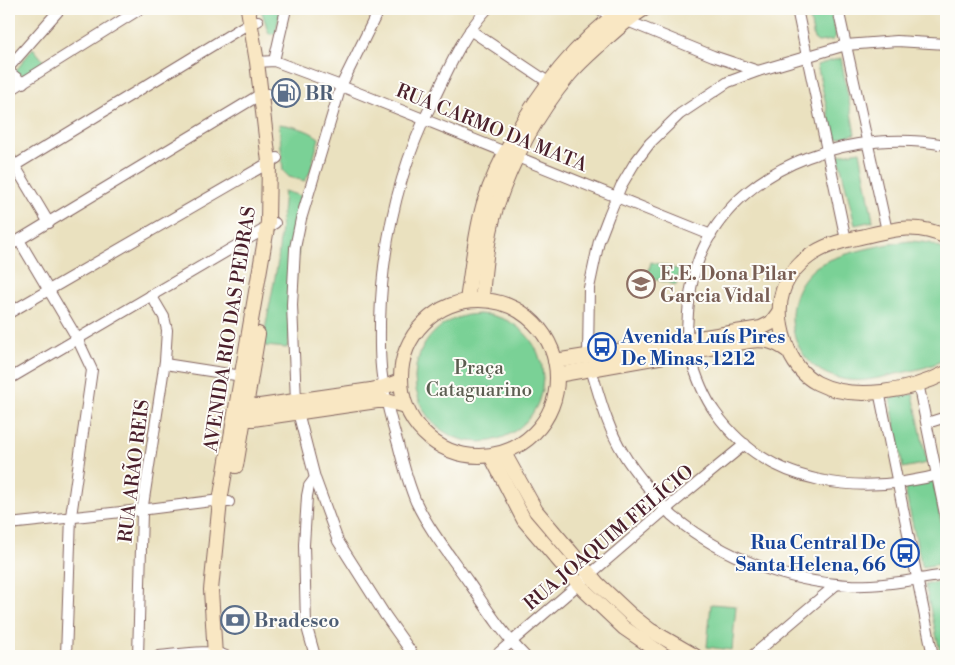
<svg xmlns="http://www.w3.org/2000/svg" width="955" height="665" viewBox="0 0 955 665" font-family="'Libre Bodoni',serif">
	<rect width="100%" height="100%" fill="#fdfcf7"/>
	<filter id="ink" filterUnits="userSpaceOnUse"><feTurbulence type="fractalNoise" baseFrequency=".02" numOctaves="2"/><feDisplacementMap in="SourceGraphic" scale="10" xChannelSelector="R" yChannelSelector="G"/><feConvolveMatrix kernelMatrix="1 2 1 2 8 2 1 2 1" color-interpolation-filters="sRGB"/></filter>
	<filter id="wash" filterUnits="userSpaceOnUse"><feTurbulence type="fractalNoise" baseFrequency=".0096" numOctaves="4" result="noise"/><feDisplacementMap in="SourceGraphic" scale="20" xChannelSelector="R" yChannelSelector="G"/><feGaussianBlur stdDeviation="1.12" result="paint"/><feColorMatrix in="noise" values="0 0 0 0 0 0 0 0 0 0 0 0 0 0 0 0 0 1.4 0 .05"/><feComposite in="paint" operator="in"/></filter>
	<g filter="url(#wash)">
		<rect width="100%" height="100%" fill="#eae1bf"/>
		<g fill="#7ad196" stroke="#627860">
			<path d="M 261,9 L 281,9 L 275,34 L 269,34 Z"/>
			<path d="M 808,9 L 830,9 L 836,36 L 833,40 L 818,42 L 814,39 Z"/>
			<path d="M 33,48 L 47,65 L 27,77 L 15,72 Z"/>
			<path d="M 841,58 L 855,134 L 834,139 L 817,65 Z"/>
			<path d="M 279,124 C 293,126 307,129 319,138 L 310,172 L 305,181 L 289,177 L 283,171 Z"/>
			<path d="M 860,151 L 873,221 L 855,225 L 838,155 Z"/>
			<path d="M 284,191 L 304,197 L 289,340 L 287,348 L 265,346 L 263,340 L 278,261 Z"/>
			<path d="M 911,241 L 930,243 L 946,251 L 946,358 C 931,368 913,370 896,374 C 875,379 856,384 835,377 C 787,363 777,297 816,267 C 834,254 889,243 911,241 Z"/>
			<path d="M 651,262 L 680,270 L 676,285 L 647,277 Z"/>
			<circle cx="479" cy="378" r="64"/>
			<path d="M 913,394 L 927,463 L 903,468 L 890,398 Z"/>
			<path d="M 933,480 L 946,549 L 946,563 L 922,567 L 904,485 Z"/>
			<path d="M 946,580 L 946,656 L 941,656 L 925,585 Z"/>
			<path d="M 711,604 L 736,606 L 732,650 L 707,647 Z"/>
		</g>
	</g>
	<g filter="url(#ink)">
		<g fill="none" stroke-linecap="round" stroke-linejoin="round">
			<defs>
				<g id="street">
					<path d="M 487,9 C 462,36 448,70 432,103 C 398,171 382,246 380,322 C 380,341 379,362 383,382 C 386,403 392,424 398,444 C 403,464 408,483 416,502 C 429,530 452,558 470,584 C 487,609 503,634 525,656"/>
					<path d="M 598,9 L 713,56 L 758,71"/>
					<path d="M 797,9 L 846,240"/>
					<path d="M 838,9 L 887,231"/>
					<path d="M 470,30 L 548,82"/>
					<path d="M 274,61 L 286,9"/>
					<path d="M 257,62 L 274,61 L 341,86 L 711,235"/>
					<path d="M 9,67 L 60,9"/>
					<path d="M 9,72 L 23,83"/>
					<path d="M 9,91 L 140,9"/>
					<path d="M 9,156 L 49,223"/>
					<path d="M 9,169 L 251,22 L 258,21"/>
					<path d="M 19,240 L 77,338 L 92,370 L 71,516 L 66,656"/>
					<path d="M 9,246 L 261,94 L 268,94"/>
					<path d="M 9,313 L 277,158"/>
					<path d="M 687,340 C 687,308 690,275 704,247 C 746,161 857,128 946,145"/>
					<path d="M 689,352 C 695,373 702,394 715,412 C 769,489 863,496 946,473"/>
					<path d="M 588,356 L 589,288 L 599,241 L 609,215 L 621,186 L 634,164 L 650,143 L 680,114 L 728,82 L 758,71 L 846,45 L 897,41 L 946,44"/>
					<path d="M 165,364 L 242,376"/>
					<path d="M 591,369 C 600,398 607,427 623,453 C 632,469 644,482 655,496 C 661,503 667,512 675,518 C 723,557 786,582 849,585 C 878,587 917,579 946,575"/>
					<path d="M 9,379 L 275,223"/>
					<path d="M 918,383 L 946,519"/>
					<path d="M 879,391 L 933,656"/>
					<path d="M 296,401 L 292,305 L 295,248 L 301,219 L 341,86 L 379,9"/>
					<path d="M 298,412 L 315,478 L 338,541 L 385,615 L 414,656"/>
					<path d="M 927,423 L 946,417"/>
					<path d="M 9,524 L 140,510 L 212,501 L 229,502"/>
					<path d="M 138,656 L 142,512 L 165,361 L 167,330 L 164,317 L 151,295"/>
					<path d="M 159,656 C 176,655 211,648 226,656"/>
					<path d="M 315,656 L 306,624 L 304,545 L 307,496 L 309,486 L 315,478"/>
					<path d="M 495,656 L 666,509 L 745,444"/>
					<path d="M 752,656 L 837,584"/>
				</g>
				<g id="secondary">
					<path d="M 946,237 C 917,223 895,229 865,236 C 847,240 830,243 814,253 C 801,261 788,275 783,290 C 773,321 788,368 817,383 C 854,402 911,391 946,373"/>
					<path d="M 482,299 C 484,269 487,237 496,208 C 512,160 537,114 569,75 C 580,62 593,51 605,40 C 617,29 630,17 644,9"/>
					<circle cx="479" cy="378" r="78"/>
					<path d="M 467,300 C 472,268 475,234 484,203 C 491,181 501,160 512,141 C 541,88 575,44 623,9"/>
					<path d="M 555,361 L 761,328 L 771,323 L 779,312"/>
					<path d="M 557,375 L 749,341 C 765,339 775,341 788,351"/>
					<path d="M 239,405 L 260,406 L 371,390 L 384,387 L 400,381"/>
					<path d="M 236,419 L 253,419 L 377,401 L 387,401 L 405,406"/>
					<path d="M 504,453 L 536,511 L 597,583 L 631,615 L 650,630 L 695,656"/>
					<path d="M 491,456 L 524,520 L 584,590 L 624,628 L 665,656"/>
					<path d="M 236,466 L 258,334"/>
					<path d="M 215,656 L 211,590 L 220,501 L 268,222 L 269,162 L 257,62 L 248,9"/>
				</g>
			</defs>
			<use href="#street" stroke="#82635f" stroke-width="12"/>
			<use href="#secondary" stroke="#82635f" stroke-width="16"/>
			<use href="#street" stroke="#fff" stroke-width="10"/>
			<use href="#secondary" stroke="#f9e7c3" stroke-width="14"/>
		</g>
	</g>
	<defs>
		<symbol id="fuel-ring" viewBox="-11 -11 22 22"><circle r="9.5" fill="#fdfcf7" stroke="#5c6f8a" stroke-width="1.5"/><path d="M-5.5-6h7V0h2V4h1.3V-2.5L3-4.5l.8-.8L6-3V5H2.5V1h-1V6h-7ZM-4.2-4.7v3.2H.2V-4.7Z" fill="#5c6f8a"/></symbol>
		<symbol id="school-ring" viewBox="-11 -11 22 22"><circle r="9.5" fill="#fdfcf7" stroke="#8d6e63" stroke-width="1.5"/><path d="M0-5L7-2L0 1L-7-2ZM-4 1L0 2.5L4 1V4Q0 6-4 4Z" fill="#8d6e63"/></symbol>
		<symbol id="bus-ring" viewBox="-11 -11 22 22"><circle r="9.5" fill="#fdfcf7" stroke="#1a4fb4" stroke-width="1.5"/><path d="M-5-6H5V4H4V6H2V4H-2V6H-4V4H-5ZM-3.5-4V0h7V-4ZM-3.5 1.2v1.5H-2V1.2ZM2 1.2v1.5H3.5V1.2Z" fill="#1a4fb4"/></symbol>
		<symbol id="bank-ring" viewBox="-11 -11 22 22"><circle r="9.5" fill="#fdfcf7" stroke="#5c6f8a" stroke-width="1.5"/><path d="M-6-4H6V4H-6ZM0-2.3a2.3 2.3 0 1 0 0 4.6a2.3 2.3 0 1 0 0-4.6Z" fill="#5c6f8a"/></symbol>
	</defs>
	<g fill-rule="evenodd">
		<use href="#fuel-ring" x="270" y="77" width="32" height="32"/>
		<use href="#school-ring" x="625" y="268" width="32" height="32"/>
		<use href="#bus-ring" x="586" y="331" width="32" height="32"/>
		<use href="#bus-ring" x="889" y="537" width="32" height="32"/>
		<use href="#bank-ring" x="219" y="604" width="32" height="32"/>
	</g>
	<g text-anchor="middle" stroke-width="4" stroke-linejoin="round" paint-order="stroke">
		<g font-size="19" font-weight="bold" fill="#4e5e75" stroke="#fdfcf7" text-anchor="start">
			<text x="305" y="100">BR</text>
			<text x="254" y="627">Bradesco</text>
		</g>
		<g font-size="19" fill="#4a1f2b" stroke="#fdfcf7">
			<text transform="translate(492 127) rotate(22)" y="7">RUA CARMO DA MATA</text>
			<text transform="translate(229 329) rotate(-81)" y="7">AVENIDA RIO DAS PEDRAS</text>
			<text transform="translate(133 471) rotate(-83)" y="7">RUA ARÃO REIS</text>
			<text transform="translate(608 537) rotate(-40)" y="7">RUA JOAQUIM FELÍCIO</text>
		</g>
		<g font-size="19" font-weight="bold" fill="#785e54" stroke="#fdfcf7" text-anchor="start">
			<text x="660" y="280">E.E. Dona Pilar<tspan x="660" dy="22">Garcia Vidal</tspan></text>
		</g>
		<g font-size="19" font-weight="bold" fill="#164399" stroke="#fdfcf7" text-anchor="start">
			<text x="621" y="343">Avenida Luís Pires<tspan x="621" dy="22">De Minas, 1212</tspan></text>
			<text x="886" y="549" text-anchor="end">Rua Central De<tspan x="886" dy="22">Santa Helena, 66</tspan></text>
		</g>
		<g font-size="19" fill="#5b5d50" stroke="#fdfcf7">
			<text x="479" y="374">Praça<tspan x="479" dy="22">Cataguarino</tspan></text>
		</g>
	</g>
	<rect width="955" height="665" fill="none" stroke="#fdfcf7" stroke-width="30"/>
</svg>
